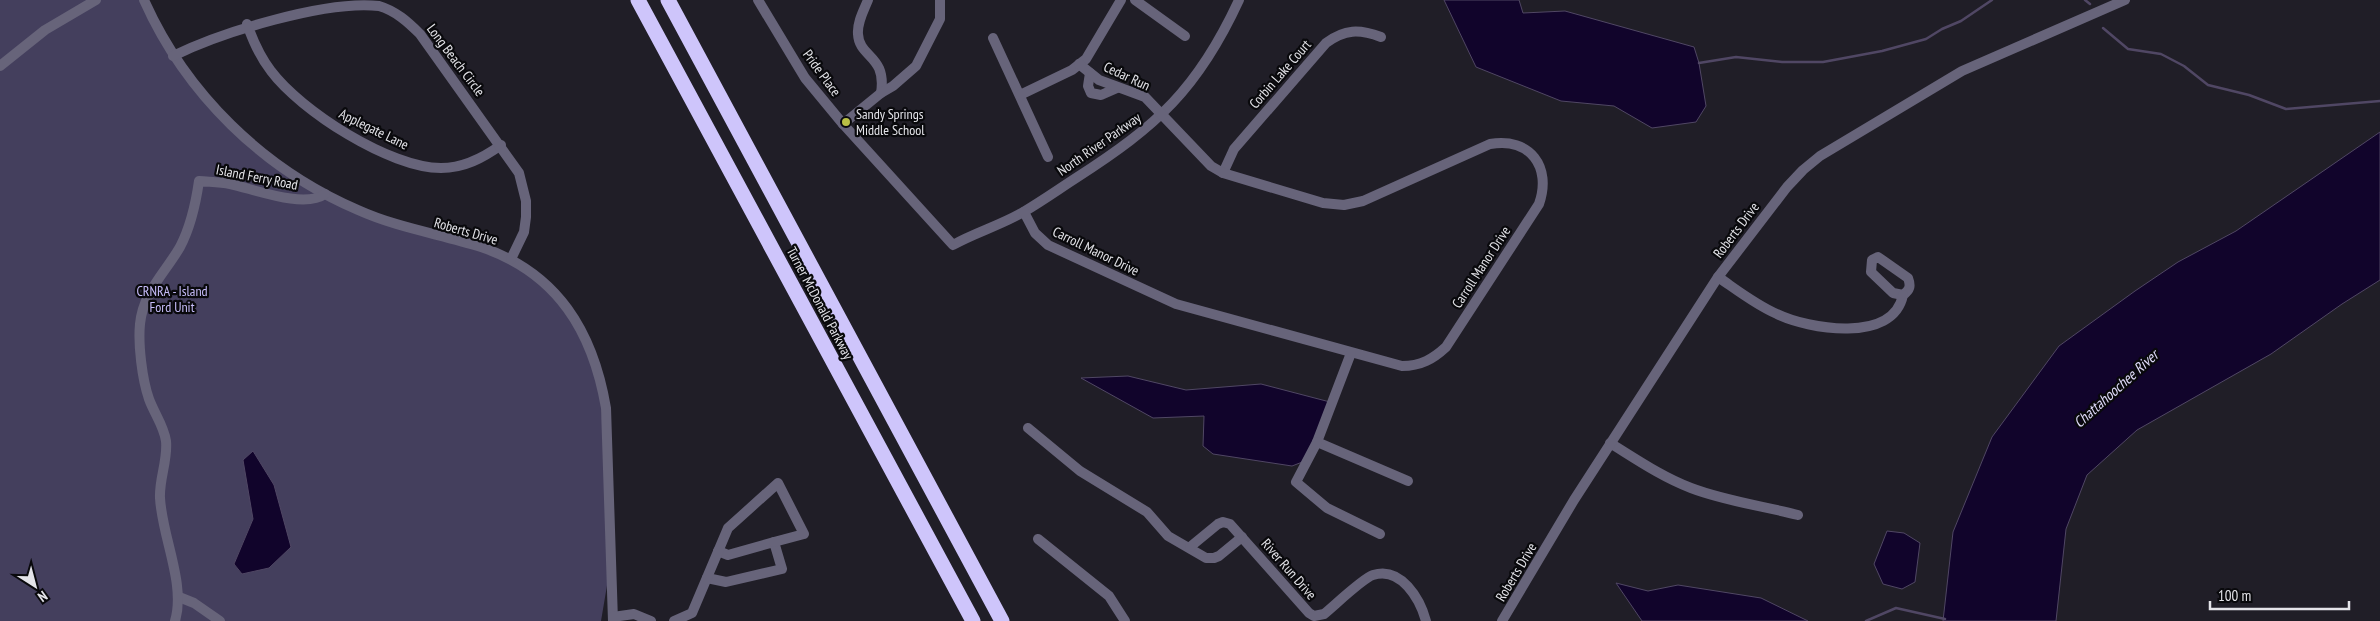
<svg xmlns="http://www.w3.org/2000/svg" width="2380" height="621" viewBox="0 0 2380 621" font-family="'PT Sans Narrow',sans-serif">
	<rect width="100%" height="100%" fill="#201e27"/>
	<path fill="#443f5d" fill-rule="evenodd" d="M 0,0 L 144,0 L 204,96 L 275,162 L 345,204 L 519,264 L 569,311 L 598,363 L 612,556 L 601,621 L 0,621 ZM 253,519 L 242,574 L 234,564 Z"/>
	<g fill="#11042b" stroke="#504764">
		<path d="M 1444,0 L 1519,0 L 1523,13 L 1565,11 L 1694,47 L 1699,63 L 1706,106 L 1696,122 L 1652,128 L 1614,106 L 1561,101 L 1476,67 Z"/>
		<path d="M 2380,132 L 2380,280 L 2342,304 L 2271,354 L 2137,430 L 2087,475 L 2066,529 L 2056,621 L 1943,621 L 1953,532 L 1992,437 L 2059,346 L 2135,291 L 2178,262 L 2236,231 Z"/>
		<path d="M 1128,376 L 1186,390 L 1261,384 L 1330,402 L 1305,461 L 1292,466 L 1213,454 L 1203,446 L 1204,416 L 1153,418 L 1081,378 Z"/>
		<path d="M 253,451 L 274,485 L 291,547 L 269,568 L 242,574 L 234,564 L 253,519 L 243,460 Z"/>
		<path d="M 1887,531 L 1904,533 L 1920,543 L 1915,582 L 1902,589 L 1883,584 L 1874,564 Z"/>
		<path d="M 1616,583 L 1648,591 L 1678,585 L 1761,598 L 1808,621 L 1642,621 Z"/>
	</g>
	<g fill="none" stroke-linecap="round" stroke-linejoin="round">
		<g stroke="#504764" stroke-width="2.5">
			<path d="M 2085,0 L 2090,4"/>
			<path d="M 2103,28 L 2128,49 L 2161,54 L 2184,66 L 2208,85 L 2249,95 L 2286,109 L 2380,101"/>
			<path d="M 1699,63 L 1736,57 L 1782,62 L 1823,62 L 1882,51 L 1926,39 L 1942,29 L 1961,21 L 1992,0"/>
			<path d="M 1866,621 L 1896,608 L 1945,619"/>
		</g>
		<g stroke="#67647a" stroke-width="10">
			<path d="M 144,0 C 186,94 263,169 358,210 C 398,228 440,234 481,247 C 558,273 593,332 606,408 L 613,621"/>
			<path d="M 758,0 L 805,78 L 843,124 L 953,245 C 976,232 1002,225 1025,211 C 1042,201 1059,189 1076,178 C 1157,126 1198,89 1239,0"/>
			<path d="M 868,0 C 864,10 857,22 858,34 C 859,58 887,55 881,93"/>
			<path d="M 1135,0 L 1185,36"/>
			<path d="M 247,24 C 253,41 260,57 271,71 C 301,111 390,168 441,168 C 464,168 483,158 501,145"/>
			<path d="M 993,38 L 1048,157"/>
			<path d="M 173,56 C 222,32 326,0 379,6 C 396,11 408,22 420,34 L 519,173 L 526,201 L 526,217 L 524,232 L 511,259"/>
			<path d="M 0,66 L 45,30 L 96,0"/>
			<path d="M 1090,73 L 1088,86 L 1091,93 L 1101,95 L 1117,88"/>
			<path d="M 1020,95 L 1072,70 L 1086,59 L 1121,0"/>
			<path d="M 843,124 L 881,93 L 893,86 L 916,66 L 940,19 L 940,0"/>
			<path d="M 1223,173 L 1234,149 L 1326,43 C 1345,29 1359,29 1381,37"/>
			<path d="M 1024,212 L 1035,233 L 1048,245 L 1176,304 L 1402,366 C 1421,366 1433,359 1446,347 L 1539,204 C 1552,167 1530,137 1490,144 L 1363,201 L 1344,205 L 1323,203 L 1223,173 L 1211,166 L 1145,97 L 1099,80 L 1079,64"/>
			<path d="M 1878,257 L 1908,278 C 1911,286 1910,290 1903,295 L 1893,293 L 1871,272 L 1872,260 Z"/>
			<path d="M 1718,277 C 1737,290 1756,305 1777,314 C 1808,329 1893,344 1903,295"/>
			<path d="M 1351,353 L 1317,442 L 1408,481"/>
			<path d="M 1028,428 L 1080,471 L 1147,512 L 1168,536 L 1206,558 L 1214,558 L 1219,556 L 1242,537"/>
			<path d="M 1317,442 L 1296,482 L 1327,508 L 1380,534"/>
			<path d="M 1610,443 C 1636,459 1662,477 1691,488 C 1725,501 1763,506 1798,515"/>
			<path d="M 1038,539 L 1109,596 L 1125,621"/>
			<path d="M 1190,547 L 1218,524 L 1223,522 L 1230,524 L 1309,613 L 1314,616 L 1324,614 C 1334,606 1363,578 1373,575 C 1401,566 1420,599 1426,621"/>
			<path d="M 707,578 L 726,582 L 782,569 L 774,542 L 728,555 L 718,551"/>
			<path d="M 179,597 L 194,603 L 220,621"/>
			<path d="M 613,617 L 634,614 L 651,621"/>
			<path d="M 175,621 C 186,584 162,537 160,498 C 159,479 168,460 166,441 C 164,426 154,413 149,399 C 142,379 138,344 140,324 C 143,292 165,273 180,247 C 190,228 196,202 199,181 C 209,182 220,182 230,184 C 254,189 304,209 325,194"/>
			<path d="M 674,621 L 692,613 L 728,528 L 778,483 L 804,534 L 774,542"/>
			<path d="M 1502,621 L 1574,500 L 1718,277 L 1787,187 L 1803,170 L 1820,156 L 1962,71 L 2125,0"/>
		</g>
		<g stroke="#cec5fb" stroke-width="15">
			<path d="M 638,0 L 973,621"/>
			<path d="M 668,0 L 1002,621"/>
		</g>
	</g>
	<circle fill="#bac045" stroke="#09090c" stroke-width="2" cx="846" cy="122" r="5"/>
	<g text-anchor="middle" stroke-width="4.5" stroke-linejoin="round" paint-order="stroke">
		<g font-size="14" fill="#e4e4e9" stroke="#09090c">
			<text transform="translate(456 60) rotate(53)" y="5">Long Beach Circle</text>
			<text transform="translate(822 73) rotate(54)" y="5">Pride Place</text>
			<text transform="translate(1280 74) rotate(-49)" y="5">Corbin Lake Court</text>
			<text transform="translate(1127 76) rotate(25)" y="5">Cedar Run</text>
			<text transform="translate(374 129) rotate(26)" y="5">Applegate Lane</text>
			<text transform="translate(1099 144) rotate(-35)" y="5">North River Parkway</text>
			<text transform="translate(257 177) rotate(11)" y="5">Island Ferry Road</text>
			<text transform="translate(1736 230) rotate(-53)" y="5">Roberts Drive</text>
			<text transform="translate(466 231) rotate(16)" y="5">Roberts Drive</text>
			<text transform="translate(1096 251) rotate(26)" y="5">Carroll Manor Drive</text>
			<text transform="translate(1481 267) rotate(-57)" y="5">Carroll Manor Drive</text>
			<text transform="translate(820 303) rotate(62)" y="5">Turner McDonald Parkway</text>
			<text transform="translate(1289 569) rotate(49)" y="5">River Run Drive</text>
			<text transform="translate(1516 572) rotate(-59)" y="5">Roberts Drive</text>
		</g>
		<g font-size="14" fill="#e4e4e9" stroke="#09090c" text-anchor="start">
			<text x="856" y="119">Sandy Springs<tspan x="856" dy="16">Middle School</tspan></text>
		</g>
		<g font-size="14" fill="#c7bdfa" stroke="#09090c">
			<text x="172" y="296">CRNRA - Island<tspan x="172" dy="16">Ford Unit</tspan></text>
		</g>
		<g font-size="15" font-style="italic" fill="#e0dcfb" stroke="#09090c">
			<text transform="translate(2116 389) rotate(-42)" y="5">Chattahoochee River</text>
		</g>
	</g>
	<g transform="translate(35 586) rotate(144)" stroke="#09090c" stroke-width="4" paint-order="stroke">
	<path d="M0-4L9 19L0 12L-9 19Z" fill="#e4e4e9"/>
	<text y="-8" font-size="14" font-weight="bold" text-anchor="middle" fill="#e4e4e9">N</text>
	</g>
	<path d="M2210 601v8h139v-8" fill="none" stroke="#e4e4e9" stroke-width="2.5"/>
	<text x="2218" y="601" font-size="15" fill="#e4e4e9" stroke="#09090c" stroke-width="4" paint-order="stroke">100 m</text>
</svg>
